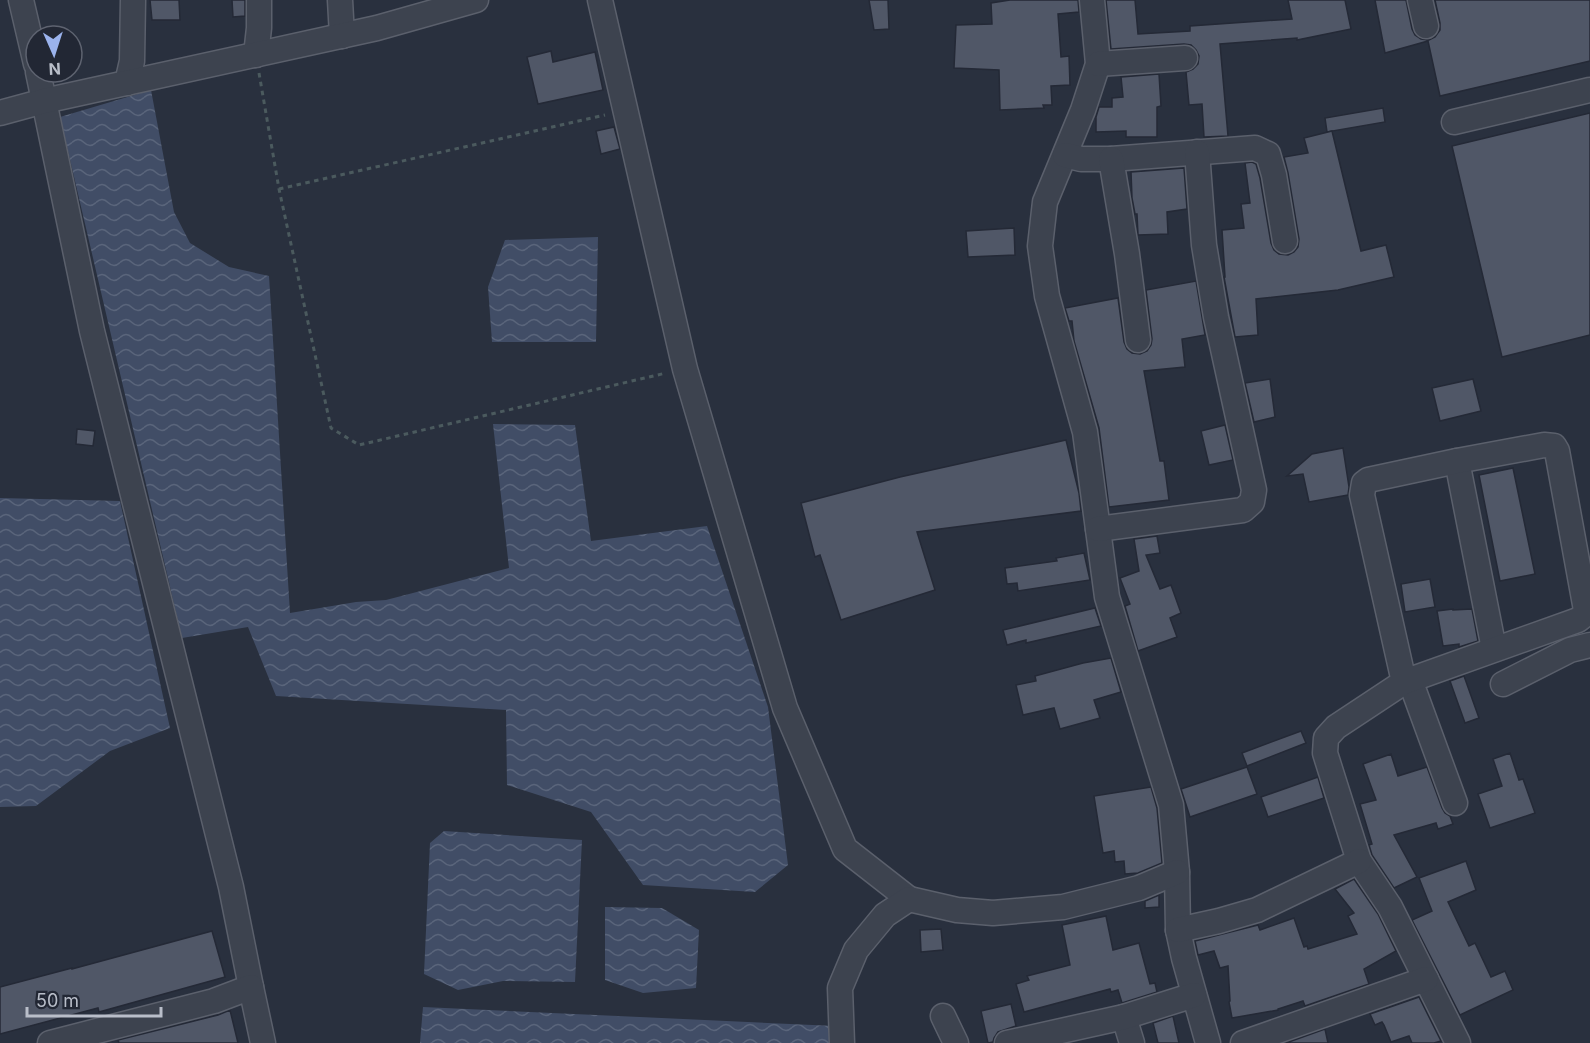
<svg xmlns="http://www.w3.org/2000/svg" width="1590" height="1043" viewBox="0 0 1590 1043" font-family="Inter,sans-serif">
	<defs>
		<pattern id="water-waves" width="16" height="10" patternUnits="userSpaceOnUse" patternTransform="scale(1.5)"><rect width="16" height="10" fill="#414d66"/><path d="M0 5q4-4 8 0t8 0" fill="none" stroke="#5a657b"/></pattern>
	</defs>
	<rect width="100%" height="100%" fill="#29303e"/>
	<g fill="url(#water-waves)">
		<path d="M 151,90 L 174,212 L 190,243 L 229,267 L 269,276 L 290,613 L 356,602 L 386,600 L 509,568 L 493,424 L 575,425 L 591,541 L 707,526 L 768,707 L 788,865 L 755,892 L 643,885 L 591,812 L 507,785 L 506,710 L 276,696 L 248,627 L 182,638 L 60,117 Z"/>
		<path d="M 598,237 L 596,342 L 492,342 L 488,287 L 505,240 Z"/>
		<path d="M 0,498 L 120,501 L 170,728 L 110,751 L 36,806 L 0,807 Z"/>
		<path d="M 444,831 L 582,840 L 575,982 L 503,981 L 458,990 L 424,974 L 430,843 Z"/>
		<path d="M 605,907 L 662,908 L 699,930 L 696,988 L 643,993 L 605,980 Z"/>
		<path d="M 423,1007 L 835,1026 L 834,1043 L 420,1043 Z"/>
	</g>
	<g fill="#505767" stroke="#242936" stroke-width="1.5">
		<path d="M 150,0 L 179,0 L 180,20 L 152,20 Z"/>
		<path d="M 232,0 L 245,0 L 245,16 L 233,17 Z"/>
		<path d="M 869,0 L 888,0 L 889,29 L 874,30 Z"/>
		<path d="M 1010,0 L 1078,0 L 1079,12 L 1058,14 L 1061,57 L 1069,56 L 1070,85 L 1051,86 L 1052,105 L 1043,105 L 1044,108 L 1000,110 L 999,70 L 954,68 L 956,25 L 992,24 L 991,3 Z"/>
		<path d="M 1106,0 L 1135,0 L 1138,34 L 1190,31 L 1190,26 L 1292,19 L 1288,0 L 1345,0 L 1351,29 L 1297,40 L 1297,38 L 1220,44 L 1228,136 L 1204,137 L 1202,104 L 1189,105 L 1186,72 L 1193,69 L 1198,64 L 1199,56 L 1196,50 L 1191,45 L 1184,44 L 1111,49 Z"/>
		<path d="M 1375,0 L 1406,0 L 1412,29 L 1415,35 L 1421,39 L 1429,40 L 1435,37 L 1440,30 L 1440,23 L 1435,0 L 1590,0 L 1590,61 L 1440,96 L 1428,41 L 1385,53 Z"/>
		<path d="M 551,51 L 553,62 L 595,52 L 603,90 L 538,104 L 527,57 Z"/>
		<path d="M 1159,74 L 1161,106 L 1157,107 L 1157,137 L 1126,137 L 1126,131 L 1096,132 L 1096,117 L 1099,107 L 1112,107 L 1112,98 L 1123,97 L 1121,77 Z"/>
		<path d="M 1383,108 L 1385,122 L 1327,132 L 1325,118 Z"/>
		<path d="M 1590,113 L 1590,335 L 1502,357 L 1452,146 Z"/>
		<path d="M 614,127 L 620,149 L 601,154 L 596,131 Z"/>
		<path d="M 1332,131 L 1361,251 L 1386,245 L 1394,277 L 1338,290 L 1256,299 L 1258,335 L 1235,337 L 1224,277 L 1225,277 L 1222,230 L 1244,228 L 1241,204 L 1250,203 L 1245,163 L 1252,162 L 1256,164 L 1260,178 L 1271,243 L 1274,250 L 1279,254 L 1288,255 L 1294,252 L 1298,247 L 1299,239 L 1288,173 L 1284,157 L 1308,153 L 1304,138 Z"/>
		<path d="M 1184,168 L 1187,209 L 1167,212 L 1168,234 L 1138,235 L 1137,214 L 1135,214 L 1132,198 L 1131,172 Z"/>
		<path d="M 1014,228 L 1015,255 L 968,257 L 966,231 Z"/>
		<path d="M 1196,281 L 1205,335 L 1182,339 L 1185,367 L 1144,371 L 1160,461 L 1164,461 L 1169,500 L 1109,507 L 1099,428 L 1074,341 L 1072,321 L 1069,321 L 1065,308 L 1118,298 L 1124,342 L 1127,349 L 1132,353 L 1140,354 L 1147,351 L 1151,345 L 1152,339 L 1146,290 Z"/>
		<path d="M 1270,379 L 1275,417 L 1254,422 L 1245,383 Z"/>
		<path d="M 1473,379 L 1481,411 L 1440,421 L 1432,388 Z"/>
		<path d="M 1225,425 L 1233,460 L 1209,465 L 1201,431 Z"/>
		<path d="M 77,429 L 95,431 L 93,446 L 76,444 Z"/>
		<path d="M 1066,440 L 1079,493 L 1081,511 L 917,532 L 935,590 L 841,620 L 820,555 L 815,557 L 801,503 L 900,477 Z"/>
		<path d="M 1343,448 L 1349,487 L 1348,495 L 1309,502 L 1303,474 L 1287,476 L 1312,454 Z"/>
		<path d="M 1513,468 L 1535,574 L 1500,581 L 1479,475 Z"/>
		<path d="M 1157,536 L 1160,553 L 1146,555 L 1160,589 L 1171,585 L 1181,613 L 1170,618 L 1177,637 L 1138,651 L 1125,606 L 1130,604 L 1120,578 L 1139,571 L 1134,539 Z"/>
		<path d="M 1084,553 L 1090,580 L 1018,591 L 1017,583 L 1007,584 L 1005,568 L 1057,561 L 1056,558 Z"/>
		<path d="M 1430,579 L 1435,607 L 1405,612 L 1401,584 Z"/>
		<path d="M 1095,608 L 1101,626 L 1026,643 L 1026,640 L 1007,645 L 1003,630 Z"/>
		<path d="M 1453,609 L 1453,610 L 1472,609 L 1478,641 L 1459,647 L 1459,644 L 1443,646 L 1437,611 Z"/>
		<path d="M 1111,658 L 1121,692 L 1094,700 L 1100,718 L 1060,729 L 1054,708 L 1023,715 L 1016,685 L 1036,681 L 1035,676 L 1083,663 Z"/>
		<path d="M 1464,676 L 1479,718 L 1465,723 L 1450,681 Z"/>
		<path d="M 1301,731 L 1306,743 L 1247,766 L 1242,753 Z"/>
		<path d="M 1510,753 L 1519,780 L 1523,779 L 1535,813 L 1490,828 L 1478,794 L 1502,786 L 1493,759 Z"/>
		<path d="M 1391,754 L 1398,776 L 1427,767 L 1442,808 L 1445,813 L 1450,816 L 1453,824 L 1438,829 L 1436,823 L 1394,835 L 1417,877 L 1394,888 L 1372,855 L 1369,845 L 1372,844 L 1360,804 L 1376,800 L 1363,764 Z"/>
		<path d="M 1247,767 L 1257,794 L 1190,817 L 1181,789 Z"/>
		<path d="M 1318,777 L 1324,798 L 1268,817 L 1261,797 Z"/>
		<path d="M 1151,787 L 1157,808 L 1162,863 L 1138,873 L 1125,874 L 1124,861 L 1115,862 L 1114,851 L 1103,853 L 1094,796 Z"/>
		<path d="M 1466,861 L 1476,890 L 1448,902 L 1469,946 L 1475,943 L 1491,977 L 1505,971 L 1513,990 L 1460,1015 L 1412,920 L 1432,911 L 1419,878 Z"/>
		<path d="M 1354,879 L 1378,914 L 1396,951 L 1364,969 L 1369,984 L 1305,1006 L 1303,1001 L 1278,1009 L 1278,1010 L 1232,1018 L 1229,1002 L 1230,1001 L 1228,966 L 1220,968 L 1214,951 L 1198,955 L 1195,941 L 1258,925 L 1260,930 L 1294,918 L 1304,947 L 1307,946 L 1308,949 L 1357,934 L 1348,916 L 1354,913 L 1335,889 Z"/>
		<path d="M 1159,895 L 1159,907 L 1145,908 L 1145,901 Z"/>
		<path d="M 1106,916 L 1113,950 L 1139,943 L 1150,984 L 1155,983 L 1157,992 L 1122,1003 L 1118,990 L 1111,992 L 1110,989 L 1024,1012 L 1016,984 L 1029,980 L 1027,976 L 1070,965 L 1062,925 Z"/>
		<path d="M 941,929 L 943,950 L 921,952 L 920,930 Z"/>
		<path d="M 212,931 L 225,977 L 99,1012 L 98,1008 L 0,1034 L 0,987 L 72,968 L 72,969 Z"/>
		<path d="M 1419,997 L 1441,1041 L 1434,1043 L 1412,1043 L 1409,1036 L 1391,1042 L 1384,1025 L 1382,1022 L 1375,1025 L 1370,1014 Z"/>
		<path d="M 1011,1004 L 1016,1026 L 998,1032 L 994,1038 L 993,1042 L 988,1043 L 981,1011 Z"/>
		<path d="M 230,1010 L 238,1043 L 119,1043 L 118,1040 L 218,1015 Z"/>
		<path d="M 1173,1016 L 1179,1043 L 1158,1043 L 1153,1023 Z"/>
		<path d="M 1325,1029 L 1328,1043 L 1286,1043 Z"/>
	</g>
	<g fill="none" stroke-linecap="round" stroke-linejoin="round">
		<defs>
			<g id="minor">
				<path d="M 21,0 L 36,64"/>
				<path d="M 340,0 L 342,36"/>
				<path d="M 600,0 L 685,369 L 785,708 L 845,849 L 909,899"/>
				<path d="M 1092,0 L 1098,64 L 1083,110 L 1045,202 L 1040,246 L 1047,296 L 1085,432 L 1107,597 L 1171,805 L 1177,872 L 1178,930 L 1184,958 L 1208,1043"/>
				<path d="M 1420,0 L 1426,26"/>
				<path d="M 256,55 L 259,28 L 259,0"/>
				<path d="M 1098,64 L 1185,58"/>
				<path d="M 38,72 L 92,331 L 231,887 L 251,987"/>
				<path d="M 127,83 L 132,61 L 133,0"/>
				<path d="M 0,113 L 44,101 L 377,28 L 476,0"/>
				<path d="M 1454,122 L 1590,90"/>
				<path d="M 1065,155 L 1081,159 L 1111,159 L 1255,148 L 1268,154 L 1274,175 L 1285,241"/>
				<path d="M 1111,159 L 1127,254 L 1138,340"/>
				<path d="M 1457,461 L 1494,649"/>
				<path d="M 1098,529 L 1243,510 L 1252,502 L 1254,490 L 1216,317 L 1204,245 L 1197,152"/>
				<path d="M 1410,680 L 1455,803"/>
				<path d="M 1404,682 L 1362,495 L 1364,483 L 1368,480 L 1457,461 L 1544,445 L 1554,446 L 1557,451 L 1586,610 L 1583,616 L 1578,620 L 1404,682 L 1336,727 L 1326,738 L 1325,753 L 1359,861 L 1390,907 L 1458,1043"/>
				<path d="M 1503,684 L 1570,650 L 1590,645"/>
				<path d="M 1178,930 L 1219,921 L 1257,910 L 1359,861"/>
				<path d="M 943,1016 L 956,1043"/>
				<path d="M 1124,1017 L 1132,1043"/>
				<path d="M 50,1043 L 214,1001 L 251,987 L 263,1043"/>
				<path d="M 842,1043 L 840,988 L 856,950 L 885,915 L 909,899 L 957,910 L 993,913 L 1063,907 L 1139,888 L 1177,872"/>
				<path d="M 1007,1043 L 1124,1017 L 1194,995"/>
				<path d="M 1243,1043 L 1426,979"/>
			</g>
		</defs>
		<use href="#minor" stroke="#5b606c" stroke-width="27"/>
		<g stroke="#4b5a5e" stroke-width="3" stroke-dasharray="4.5 4.5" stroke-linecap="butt">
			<path d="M 259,73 L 279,189 L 331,428 L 359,445 L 666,373"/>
			<path d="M 279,189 L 605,115"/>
		</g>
		<use href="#minor" stroke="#3d434f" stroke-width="24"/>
	</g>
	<g transform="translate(54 54) rotate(177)"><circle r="28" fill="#222734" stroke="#5e6370" stroke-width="1.5"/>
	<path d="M0-4.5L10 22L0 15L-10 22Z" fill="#9bb3ed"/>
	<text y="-9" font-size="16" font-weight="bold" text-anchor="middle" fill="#b9bec9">N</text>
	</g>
	<path d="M27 1007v9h134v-9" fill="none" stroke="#b9bec9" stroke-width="3"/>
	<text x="36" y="1007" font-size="18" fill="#b9bec9" stroke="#222734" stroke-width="4.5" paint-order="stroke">50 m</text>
</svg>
